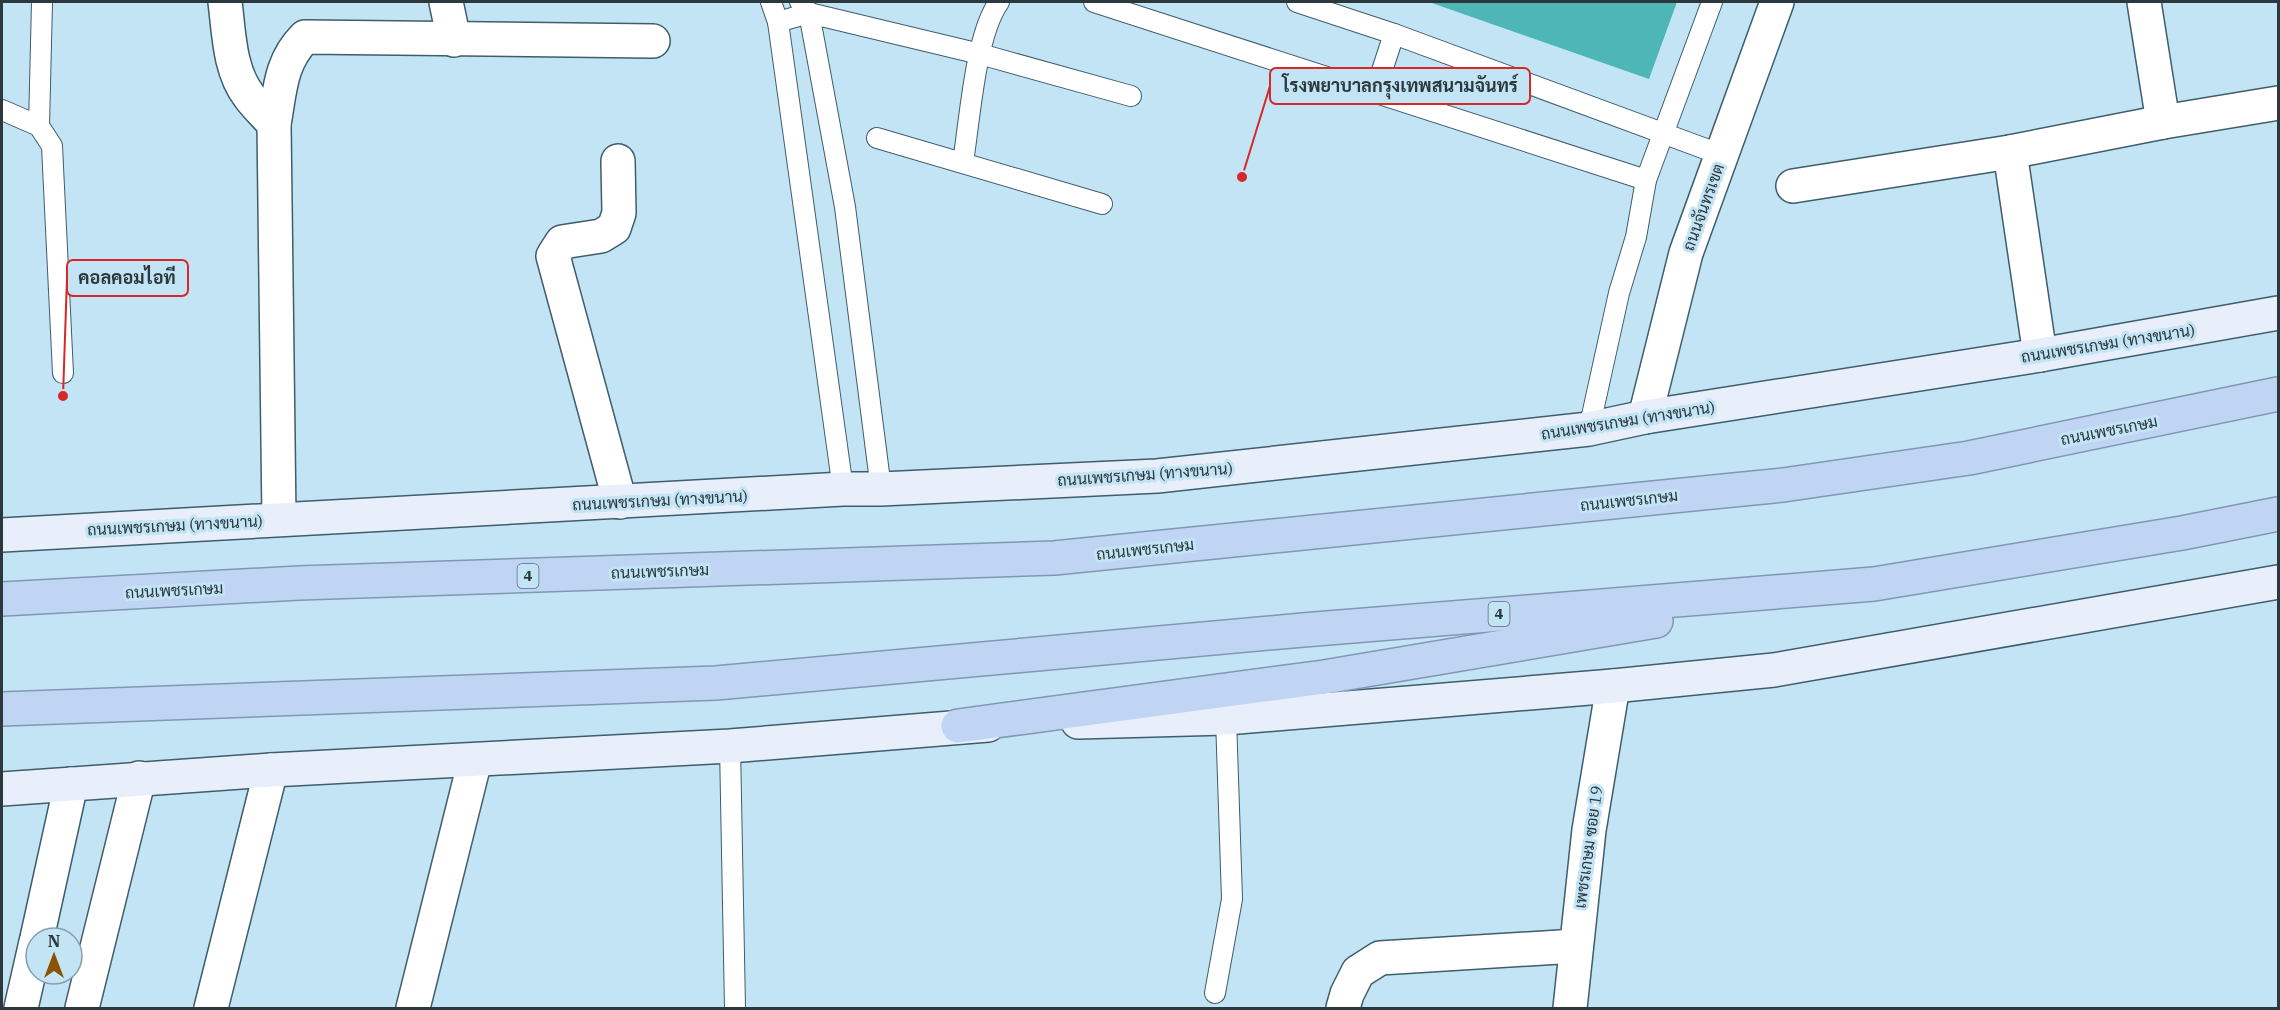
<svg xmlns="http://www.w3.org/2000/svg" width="2280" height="1010" viewBox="0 0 2280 1010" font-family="'IBM Plex Serif',Sarabun,serif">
	<rect width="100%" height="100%" fill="#c3e4f4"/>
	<path fill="#4fb6b8" d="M 1429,2 L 1677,2 L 1649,79 Z"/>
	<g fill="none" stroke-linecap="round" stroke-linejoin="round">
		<defs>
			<g id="service">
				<path d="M 771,2 L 778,22 L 843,489"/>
				<path d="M 800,2 L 809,13 L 845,207 L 881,489"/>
				<path d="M 1094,2 L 1646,180"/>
				<path d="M 1297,2 L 1394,34 L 1722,155"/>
				<path d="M 778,22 L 809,13 L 980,54 L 1131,96"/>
				<path d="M 1375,92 L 1394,34"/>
				<path d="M 2,110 L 39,126 L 52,146 L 63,373"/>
				<path d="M 39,126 L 42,2"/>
				<path d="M 877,138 L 1102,204"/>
				<path d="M 963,162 C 970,119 975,36 999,2"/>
				<path d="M 1589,429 L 1619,293 L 1636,237 L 1646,180 L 1712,2"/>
				<path d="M 730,746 L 735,1008"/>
				<path d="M 1215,993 L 1232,899 L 1226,718"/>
			</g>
			<g id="minor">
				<path d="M 225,2 C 229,33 229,70 249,96 C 256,106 266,115 274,124"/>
				<path d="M 446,2 L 454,40"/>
				<path d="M 2144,2 L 2163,122 L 2278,103"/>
				<path d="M 2010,152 L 2040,355"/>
				<path d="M 618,161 L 619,213 L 614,228 L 601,236 L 562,242 L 553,256 L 620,502"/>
				<path d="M 1793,186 L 2010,152 L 2163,122"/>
				<path d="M 1645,417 L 1686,253 L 1777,2"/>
				<path d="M 279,519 L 274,124 C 280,91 280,62 305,37 L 653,41"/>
				<path d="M 37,938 L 71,784"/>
				<path d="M 21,1008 L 36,942"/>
				<path d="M 82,1008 L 139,778"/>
				<path d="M 211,1008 L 271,770"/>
				<path d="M 413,1008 L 475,760"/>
				<path d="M 1343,1008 L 1347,994 L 1358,972 L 1380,958 L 1576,946"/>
				<path d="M 1570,1008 L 1589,830 L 1613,686"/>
			</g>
			<g id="secondary">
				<path d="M 2,535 L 843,489 L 881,489 L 1157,476 L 1589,429 L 1645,417 L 2040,355 L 2278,313"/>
				<path d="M 1078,722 L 1226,718 L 1613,686 L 1774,670 L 2278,582"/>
				<path d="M 2,789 L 271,770 L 730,746 L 988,725"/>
			</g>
			<g id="trunk">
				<path d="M 2,599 L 299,583 L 1054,558 L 1783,485 L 1969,458 L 2278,394"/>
				<path d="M 2,709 L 716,683 L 1303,630 L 1874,584 L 2182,533 L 2278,514"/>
				<path d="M 958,726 L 1324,677 L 1656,621"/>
			</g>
		</defs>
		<use href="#service" stroke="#3f5d6a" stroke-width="22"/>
		<use href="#minor" stroke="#3f5d6a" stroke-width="36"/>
		<use href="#secondary" stroke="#3f5d6a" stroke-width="36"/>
		<use href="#trunk" stroke="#8297b3" stroke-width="36"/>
		<use href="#service" stroke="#fff" stroke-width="20"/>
		<use href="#minor" stroke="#fff" stroke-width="33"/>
		<use href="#secondary" stroke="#e8effb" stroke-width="33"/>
		<use href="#trunk" stroke="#c0d4f4" stroke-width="33"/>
	</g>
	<g text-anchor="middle" stroke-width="6" stroke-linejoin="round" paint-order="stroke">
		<g fill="#c3e4f4" stroke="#596c75" stroke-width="1.5">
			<rect x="517.5" y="564" width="21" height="24" rx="4.5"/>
			<rect x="1488.5" y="602" width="21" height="24" rx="4.5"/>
		</g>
		<g font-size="15" font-weight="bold" fill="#2b383e">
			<text x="528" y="581">4</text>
			<text x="1499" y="619">4</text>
		</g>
		<g font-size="16" fill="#2b383e" stroke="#c3e4f4">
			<text transform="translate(1703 207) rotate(-70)" y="6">ถนนจันทรเขต</text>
			<text transform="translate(2108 343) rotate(-9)" y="6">ถนนเพชรเกษม (ทางขนาน)</text>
			<text transform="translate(1628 420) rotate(-9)" y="6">ถนนเพชรเกษม (ทางขนาน)</text>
			<text transform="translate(2109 430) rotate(-11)" y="6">ถนนเพชรเกษม</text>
			<text transform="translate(1145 474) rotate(-4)" y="6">ถนนเพชรเกษม (ทางขนาน)</text>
			<text transform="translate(660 500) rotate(-3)" y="6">ถนนเพชรเกษม (ทางขนาน)</text>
			<text transform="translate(1629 500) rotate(-6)" y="6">ถนนเพชรเกษม</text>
			<text transform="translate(175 525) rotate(-3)" y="6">ถนนเพชรเกษม (ทางขนาน)</text>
			<text transform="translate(1145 549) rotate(-6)" y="6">ถนนเพชรเกษม</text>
			<text transform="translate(660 571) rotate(-2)" y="6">ถนนเพชรเกษม</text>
			<text transform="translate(174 590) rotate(-3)" y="6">ถนนเพชรเกษม</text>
			<text transform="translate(1588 847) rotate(-82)" y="6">เพชรเกษม ซอย 19</text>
		</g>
	</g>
	<path fill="none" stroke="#d62828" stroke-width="2" d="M1242 177L1270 86M63 396L67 278"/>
	<g fill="#d62828" stroke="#c3e4f4" stroke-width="2">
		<circle cx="1242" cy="177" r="6"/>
		<circle cx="63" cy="396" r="6"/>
	</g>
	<g fill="#c3e4f4" stroke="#d62828" stroke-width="2">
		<rect x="1270" y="68" width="260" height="36" rx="6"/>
		<rect x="67" y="260" width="121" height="36" rx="6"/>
	</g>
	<g font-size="18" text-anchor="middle" font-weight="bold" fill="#2b383e">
		<text x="1400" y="92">โรงพยาบาลกรุงเทพสนามจันทร์</text>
		<text x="127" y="284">คอลคอมไอที</text>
	</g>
	<rect width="2280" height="1010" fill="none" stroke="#2b383e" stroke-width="6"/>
	<g transform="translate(54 956)"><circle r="28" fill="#c3e4f4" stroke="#869fab" stroke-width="1.5"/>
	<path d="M0-4.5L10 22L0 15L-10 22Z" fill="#8a5502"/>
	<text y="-9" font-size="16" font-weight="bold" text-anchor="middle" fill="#2b383e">N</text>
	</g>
</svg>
